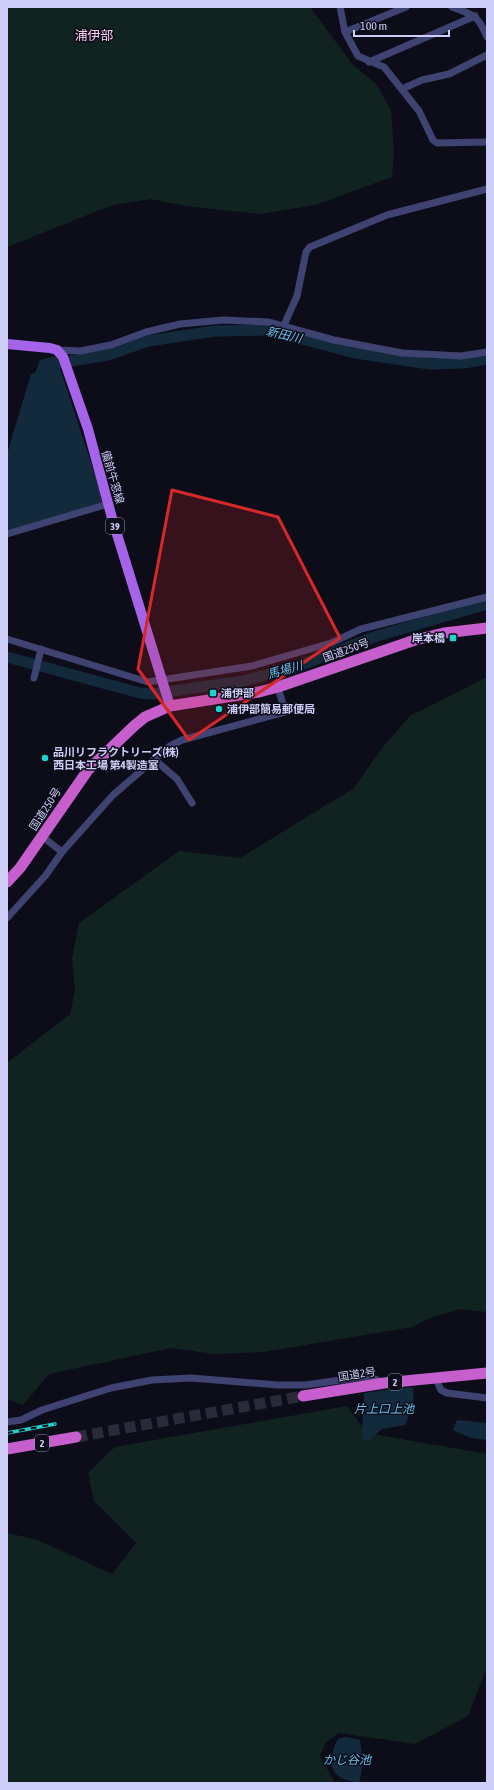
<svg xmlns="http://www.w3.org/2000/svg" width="494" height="1790" viewBox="0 0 494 1790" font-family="'Asap Condensed','Noto Sans JP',sans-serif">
	<rect width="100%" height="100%" fill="#0d0d1a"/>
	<g fill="#112320">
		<path d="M 7,7 L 310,7 L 353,65 L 376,84 L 391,110 L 394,153 L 392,177 L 315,205 L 260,214 L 186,206 L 151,199 L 112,205 L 7,247 Z"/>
		<path d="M 487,677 L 487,1312 L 460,1309 L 427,1319 L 412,1327 L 263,1352 L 216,1354 L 171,1348 L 49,1374 L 23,1405 L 7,1399 L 7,1063 L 70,1014 L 75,990 L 72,959 L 79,923 L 179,851 L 240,858 L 354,788 L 382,748 L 410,716 Z"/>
		<path d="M 347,1406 L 367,1433 L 487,1454 L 487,1674 L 485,1672 L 468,1716 L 415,1744 L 339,1733 L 326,1742 L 320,1756 L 335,1783 L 7,1783 L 7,1533 L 38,1540 L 112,1574 L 136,1543 L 94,1501 L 88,1473 L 115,1447 Z"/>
	</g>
	<g fill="#132a3d">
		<path d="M 56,356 L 104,502 L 7,531 L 7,454 L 31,374 L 35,373 L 40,360 Z"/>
		<path d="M 409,1387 L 413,1388 L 414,1404 L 405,1425 L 382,1429 L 368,1441 L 363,1439 L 362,1435 L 364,1393 Z"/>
		<path d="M 457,1420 L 487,1423 L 487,1440 L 471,1438 L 453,1430 Z"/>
		<path d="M 346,1737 L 360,1740 C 362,1755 364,1768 359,1782 C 330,1781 325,1762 338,1739 Z"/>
	</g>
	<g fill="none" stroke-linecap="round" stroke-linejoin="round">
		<g stroke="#132a3d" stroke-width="11">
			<path d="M 59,363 L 108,355 L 148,341 L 215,331 L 268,330 L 355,353 L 430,364 L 464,363 L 487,359"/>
			<path d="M 7,657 L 140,693 L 152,694 L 243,681 L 296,667 L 374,637 L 487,604"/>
		</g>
		<path stroke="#2a2a3b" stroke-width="11" stroke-dasharray="11 5.5" stroke-linecap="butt" d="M 76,1437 L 303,1396"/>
		<g stroke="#3e4372" stroke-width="7">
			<path d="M 340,7 L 345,32 L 358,56 L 384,67 L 419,111 L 433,140 L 437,143 L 487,142"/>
			<path d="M 452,7 C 474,15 478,15 487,37"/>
			<path d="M 345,32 L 406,7"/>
			<path d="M 369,62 L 475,16"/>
			<path d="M 402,89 L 422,80 L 449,74 L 487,55"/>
			<path d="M 284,325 L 297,296 L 306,252 L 310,247 L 387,215 L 487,189"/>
			<path d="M 57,350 L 80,351 L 111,345 L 146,332 L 180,324 L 223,320 L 268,322 L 334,340 L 402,353 L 461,356 L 487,352"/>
			<path d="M 7,534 L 108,504"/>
			<path d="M 7,639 L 148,682 L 252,666 L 331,643 L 361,629 L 487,597"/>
			<path d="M 34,678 L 41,649"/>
			<path d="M 155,760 L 177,779 L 192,803"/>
			<path d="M 43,837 L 62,852"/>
			<path d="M 7,918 L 46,875 L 62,852 L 113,795 L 170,746 L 182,740 L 285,712 L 278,687"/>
			<path d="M 435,1377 L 441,1390 L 447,1393 L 487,1398"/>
			<path d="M 7,1422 L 21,1420 L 42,1410 L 111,1388 L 152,1380 L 191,1378 L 278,1385 L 305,1385 L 370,1376 L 383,1383"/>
		</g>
		<path stroke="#a463e9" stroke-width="10" d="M 7,344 L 50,348 L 57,350 L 63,357 L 88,429 L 112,518 L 170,706"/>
		<g stroke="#c65ecd" stroke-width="11">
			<path d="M 7,882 L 20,868 L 88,770 L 134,726 L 145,717 L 170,706 L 259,692 L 278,687 L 415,640 L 444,633 L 487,628"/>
			<path d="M 303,1396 L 384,1383 L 487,1373"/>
			<path d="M 7,1449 L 76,1437"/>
		</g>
		<defs>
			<path id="rail" d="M 7,1433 L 55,1424"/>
		</defs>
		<use href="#rail" stroke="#1ed3cc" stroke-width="3.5"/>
		<use href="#rail" stroke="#0d0d1a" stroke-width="2" stroke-dasharray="6" stroke-linecap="butt"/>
	</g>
	<path fill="#d62828" fill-opacity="0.2" stroke="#d62828" stroke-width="3" stroke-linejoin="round" d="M 172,490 L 278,517 L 340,638 L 189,740 L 138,669 Z"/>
	<g fill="#1ed3cc" stroke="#0d0d1a" stroke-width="1.5">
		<rect x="449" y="634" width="8" height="8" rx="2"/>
		<rect x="209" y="689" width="8" height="8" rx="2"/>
		<circle cx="219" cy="709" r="4"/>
		<circle cx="45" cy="758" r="4"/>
	</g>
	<g text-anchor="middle" stroke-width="3" stroke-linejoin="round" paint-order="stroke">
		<g fill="#0d0d1a" stroke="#9394b5" stroke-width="1">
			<rect x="106" y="518" width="18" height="16" rx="3"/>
			<rect x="388" y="1374" width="14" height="16" rx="3"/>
			<rect x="35" y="1435" width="14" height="16" rx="3"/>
		</g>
		<g font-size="10" font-weight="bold" fill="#cdcef8">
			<text x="115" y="530">39</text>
			<text x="395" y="1386">2</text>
			<text x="42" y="1447">2</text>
		</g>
		<g font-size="11" fill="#cdcef8" stroke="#0d0d1a">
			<text transform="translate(113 477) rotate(74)" y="4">備前牛窓線</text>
			<text transform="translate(346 650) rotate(-20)" y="4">国道250号</text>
			<text transform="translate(45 809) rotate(-57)" y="4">国道250号</text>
			<text transform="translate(357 1374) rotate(-9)" y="4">国道2号</text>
		</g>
		<g font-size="11" font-weight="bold" fill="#cdcef8" stroke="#0d0d1a" text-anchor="start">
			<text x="445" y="642" text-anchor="end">岸本橋</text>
			<text x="221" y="697">浦伊部</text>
			<text x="227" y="713">浦伊部簡易郵便局</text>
			<text x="53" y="756">品川リフラクトリーズ(株)<tspan x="53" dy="13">西日本工場 第4製造室</tspan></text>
		</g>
		<g font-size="12" font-style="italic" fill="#69c0ea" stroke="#0d0d1a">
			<text transform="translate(284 335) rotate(13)" y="4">新田川</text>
			<text transform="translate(285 670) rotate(-16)" y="4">馬場川</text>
			<text x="384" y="1413">片上口上池</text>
			<text x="347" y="1764">かじ谷池</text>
		</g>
		<g font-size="13" fill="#f8ceef" stroke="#0d0d1a">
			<text x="94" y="40">浦伊部</text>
		</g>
	</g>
	<rect width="494" height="1790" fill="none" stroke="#cdcef8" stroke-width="16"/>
	<path d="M354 30v6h95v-6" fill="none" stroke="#cdcef8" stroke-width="2"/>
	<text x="360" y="30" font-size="12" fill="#cdcef8" stroke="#0d0d1a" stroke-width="3" paint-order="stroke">100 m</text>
</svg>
